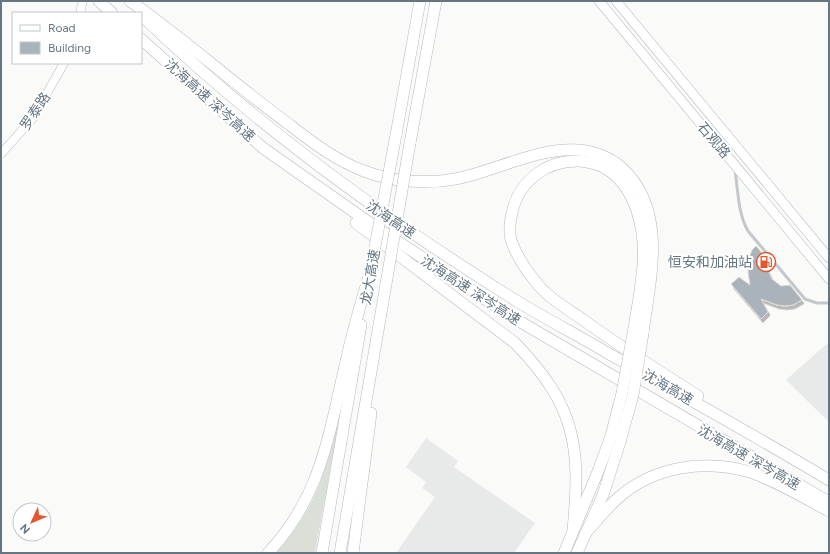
<svg xmlns="http://www.w3.org/2000/svg" width="830" height="554" viewBox="0 0 830 554" font-family="Figtree,'Noto Sans SC',sans-serif">
	<defs>
		<filter id="shadow"><feDropShadow dx="2" dy="3.5" stdDeviation="0" flood-color="#0004"/></filter>
	</defs>
	<rect width="100%" height="100%" fill="#fafaf8"/>
	<g fill="#e8e9e9">
		<path d="M 829,342 L 829,422 L 786,380 Z"/>
		<path d="M 426,438 L 458,461 L 454,467 L 535,523 L 514,553 L 396,553 L 435,497 L 422,488 L 426,482 L 406,467 Z"/>
	</g>
	<path fill="#dadfd7" d="M 335,427 L 338,427 L 315,553 L 276,553 C 295,532 311,508 321,480 C 327,463 330,445 335,427 Z"/>
	<path fill="#aab3b9" stroke="#dcdcda" filter="url(#shadow)" d="M 756,246 L 769,261 L 767,268 L 772,279 L 781,286 L 790,285 L 802,300 L 793,305 L 785,306 L 777,305 L 761,299 L 768,312 L 761,319 L 731,284 L 739,277 L 750,285 L 748,272 L 749,258 L 752,250 Z"/>
	<g fill="none" stroke-linecap="round" stroke-linejoin="round">
		<defs>
			<g id="secondary">
				<path d="M 80,13 L 83,1"/>
				<path d="M 1,154 L 33,118 L 64,63"/>
			</g>
			<g id="primary">
				<path d="M 599,1 L 829,279"/>
				<path d="M 616,1 L 829,258"/>
			</g>
			<g id="highway">
				<path d="M 99,1 L 112,13"/>
				<path d="M 130,1 C 186,40 235,85 290,125 C 313,143 337,161 364,171 C 392,182 427,184 455,179 C 508,169 575,125 623,169 C 668,211 650,279 643,333"/>
				<path d="M 141,15 C 256,126 385,219 520,303 C 550,321 581,337 611,355 C 684,396 757,437 829,480"/>
				<path d="M 141,39 L 263,148 L 367,221 L 512,317 L 829,502"/>
				<path d="M 396,135 L 420,1"/>
				<path d="M 410,143 L 436,1"/>
				<path d="M 356,223 L 515,343 C 576,406 581,446 573,530"/>
				<path d="M 634,328 C 640,290 650,249 637,211 C 631,193 620,176 603,167 C 596,163 587,162 580,161 C 547,160 519,180 512,213 C 510,220 509,232 511,240 C 516,254 525,269 535,281 C 547,297 566,308 582,319 C 619,346 659,371 698,396"/>
				<path d="M 585,534 C 596,521 606,509 618,498 C 654,466 705,459 750,472 C 777,481 804,498 829,511"/>
				<path d="M 268,553 C 319,499 328,440 344,370 C 351,338 360,305 370,273"/>
				<path d="M 322,553 L 361,325"/>
				<path d="M 340,553 L 386,284"/>
				<path d="M 353,553 L 371,413"/>
				<path d="M 564,553 L 599,469 L 611,436"/>
				<path d="M 577,553 L 603,495 L 620,442"/>
			</g>
		</defs>
		<use href="#secondary" stroke="#b3babf" stroke-width="9"/>
		<use href="#primary" stroke="#b5babe" stroke-width="10"/>
		<use href="#highway" stroke="#b4b9bd" stroke-width="12"/>
		<path stroke="#c3c8cc" stroke-width="3" d="M 735,170 C 738,190 738,214 748,231 L 805,299 L 817,303 L 829,303"/>
		<use href="#secondary" stroke="#fff" stroke-width="8"/>
		<use href="#primary" stroke="#fff" stroke-width="9"/>
		<use href="#highway" stroke="#fff" stroke-width="11"/>
		<defs>
			<g id="highway-bridge">
				<path d="M 370,273 L 396,135"/>
				<path d="M 386,284 L 410,143"/>
				<path d="M 611,436 L 622,393 L 634,328"/>
				<path d="M 620,442 L 633,395 L 643,333"/>
			</g>
		</defs>
		<use href="#highway-bridge" stroke="#b4b9bd" stroke-width="12" stroke-linecap="butt"/>
		<use href="#highway-bridge" stroke="#fff" stroke-width="11"/>
	</g>
	<defs>
		<symbol id="fuel-ring" viewBox="-11 -11 22 22"><circle r="9.5" fill="#fff" stroke="#e4572e" stroke-width="1.5"/><path d="M-5.5-6h7V0h2V4h1.3V-2.5L3-4.5l.8-.8L6-3V5H2.5V1h-1V6h-7ZM-4.2-4.7v3.2H.2V-4.7Z" fill="#e4572e"/></symbol>
	</defs>
	<g fill-rule="evenodd">
		<use href="#fuel-ring" x="755" y="251" width="22" height="22"/>
	</g>
	<g text-anchor="middle" stroke-width="4" stroke-linejoin="round" paint-order="stroke">
		<g font-size="14" fill="#657683" stroke="#fff">
			<text transform="translate(210 100) rotate(42)" y="5">沈海高速 深岑高速</text>
			<text transform="translate(35 111) rotate(-56)" y="5">罗泰路</text>
			<text transform="translate(714 140) rotate(50)" y="5">石观路</text>
			<text transform="translate(391 219) rotate(34)" y="5">沈海高速</text>
			<text transform="translate(370 277) rotate(-80)" y="5">龙大高速</text>
			<text transform="translate(471 290) rotate(33)" y="5">沈海高速 深岑高速</text>
			<text transform="translate(668 387) rotate(30)" y="5">沈海高速</text>
			<text transform="translate(749 457) rotate(30)" y="5">沈海高速 深岑高速</text>
		</g>
		<g font-size="14" fill="#657683" stroke="#fff" text-anchor="end">
			<text x="752" y="267">恒安和加油站</text>
		</g>
	</g>
	<rect width="830" height="554" fill="none" stroke="#657683" stroke-width="4"/>
	<rect x="12" y="12" width="130" height="52" fill="#ffffff" stroke="#c1c8cd"/>
	<rect x="20" y="25" width="20" height="6" fill="#ffffff" stroke="#c1c8cd"/>
	<text x="48" y="32" font-size="12" fill="#657683">Road</text>
	<rect x="20" y="42" width="20" height="12" fill="#aab3b9" stroke="#c1c8cd"/>
	<text x="48" y="52" font-size="12" fill="#657683">Building</text>
	<g transform="translate(32 522) rotate(226)"><circle r="19" fill="#ffffff" stroke="#c1c8cd"/>
	<path d="M0-3L7 15L0 10L-7 15Z" fill="#e4572e"/>
	<text y="-6" font-size="11" font-weight="bold" text-anchor="middle" fill="#657683">N</text>
	</g>
</svg>
